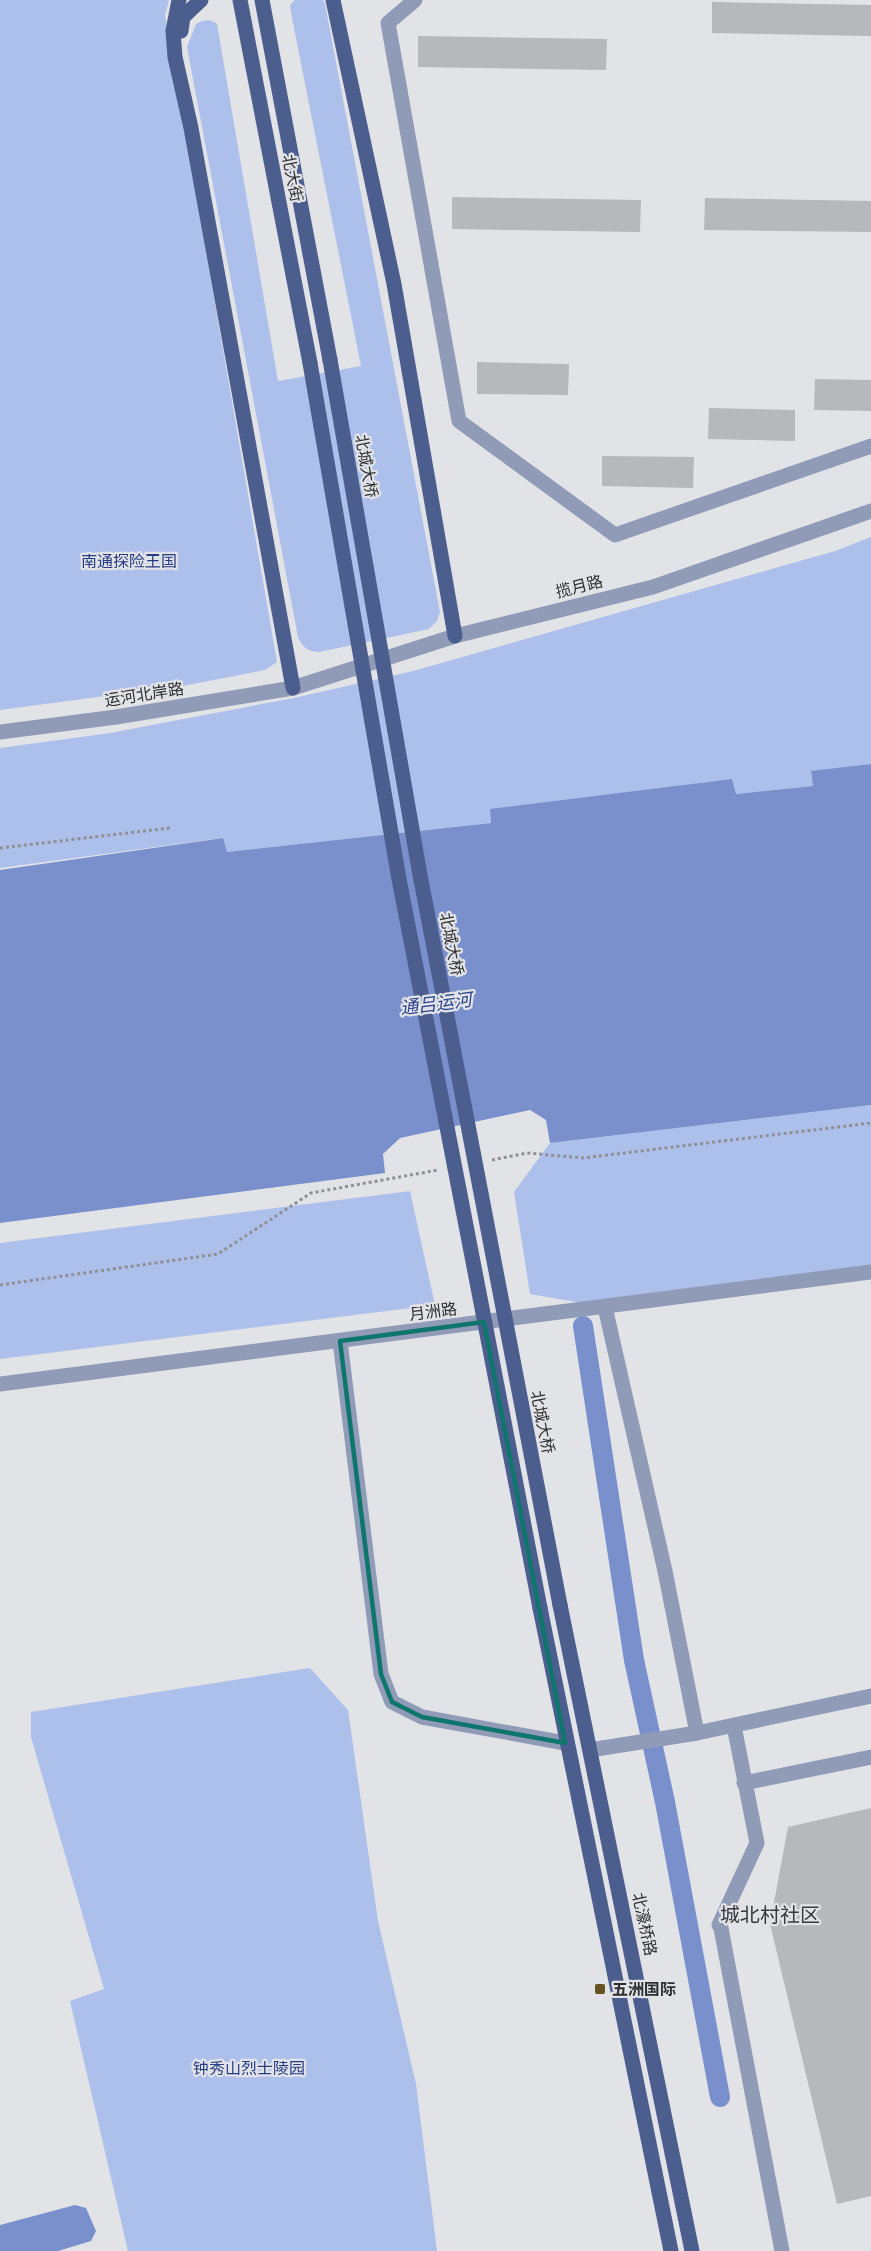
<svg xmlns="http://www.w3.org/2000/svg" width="871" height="2251" viewBox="0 0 871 2251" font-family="'Asap Condensed','Noto Sans SC',sans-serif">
	<rect width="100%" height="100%" fill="#e2e3e7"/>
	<g fill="#adbfeb">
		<path d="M 0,0 L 169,0 L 165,15 L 277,662 L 265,670 L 188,685 L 0,710 Z"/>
		<path d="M 295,0 L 323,0 L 325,4 L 440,612 L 437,621 L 429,629 L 319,652 C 307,651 303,648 298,637 L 187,47 L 196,24 C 203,20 210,18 217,24 L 278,381 L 361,366 L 292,18 L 290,5 Z"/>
		<path d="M 871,537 L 871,764 L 811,772 L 813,786 L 735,794 L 732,779 L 490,810 L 491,823 L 227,852 L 222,838 L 0,868 L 0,748 L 110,733 L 294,698 L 413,671 L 835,551 Z"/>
		<path d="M 871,1105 L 871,1272 L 605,1307 L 530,1294 L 514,1192 L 550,1143 Z"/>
		<path d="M 410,1191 L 435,1305 L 0,1359 L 0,1243 Z"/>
		<path d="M 310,1668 L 348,1710 L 378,1921 L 416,2084 L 437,2251 L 128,2251 L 70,2001 L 104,1989 L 31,1737 L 31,1712 Z"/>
	</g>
	<g fill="#7990cd">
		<path d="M 871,764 L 871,1105 L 550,1143 L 546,1120 L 530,1110 L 400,1138 L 383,1154 L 385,1173 L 0,1223 L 0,870 L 223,838 L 227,852 L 491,823 L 490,809 L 732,779 L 736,794 L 813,786 L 811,771 Z"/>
		<path d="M 75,2205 L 86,2208 L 96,2231 L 91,2241 L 58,2251 L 0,2251 L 0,2225 Z"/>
	</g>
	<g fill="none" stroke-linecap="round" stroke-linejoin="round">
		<path stroke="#7990cd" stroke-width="20" d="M 583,1326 L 634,1660 L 665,1802 L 720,2097"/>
	</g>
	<g fill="#b7b8bb">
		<path d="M 712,2 L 871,5 L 871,36 L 712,33 Z"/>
		<path d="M 418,36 L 607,39 L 606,70 L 418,67 Z"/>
		<path d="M 452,197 L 641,200 L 640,232 L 452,229 Z"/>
		<path d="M 705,198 L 871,201 L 871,232 L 704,230 Z"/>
		<path d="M 477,362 L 569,364 L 568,395 L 477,394 Z"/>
		<path d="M 815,379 L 871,380 L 871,411 L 814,410 Z"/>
		<path d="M 709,408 L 795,410 L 795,441 L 708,439 Z"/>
		<path d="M 602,456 L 694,457 L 693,488 L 602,486 Z"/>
		<path d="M 871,1808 L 871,2196 L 837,2204 L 770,1924 L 788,1827 Z"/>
	</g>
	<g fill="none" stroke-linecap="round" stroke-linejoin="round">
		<g stroke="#8f9093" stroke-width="3" stroke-dasharray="3 3" stroke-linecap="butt">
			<path d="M 0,848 L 170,828"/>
			<path d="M 492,1160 L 527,1153 L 583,1158 L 871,1123"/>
			<path d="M 0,1285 L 218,1254 L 311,1193 L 438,1170"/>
		</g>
		<g stroke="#909bb7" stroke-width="15">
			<path d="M 415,0 L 388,23 L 459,421 L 615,535 L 871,446"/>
			<path d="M 0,732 L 116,717 L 293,688 L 455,636 L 653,587 L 871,511"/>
			<path d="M 605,1307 L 665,1571 L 697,1733"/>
			<path d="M 340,1341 L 381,1674 L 392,1702 L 422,1717 L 565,1743"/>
			<path d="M 0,1384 L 871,1272"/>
			<path d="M 734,1726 L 757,1843 L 719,1925 L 720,1923 L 782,2251"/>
			<path d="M 590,1750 L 697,1733 L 871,1696"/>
			<path d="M 744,1783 L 871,1757"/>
		</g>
		<g stroke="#4c5e8e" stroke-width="15">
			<path d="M 179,0 L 173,31 L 175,57 L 191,128 L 293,688"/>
			<path d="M 240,0 L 310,363"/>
			<path d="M 262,0 L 330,360"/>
			<path d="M 333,0 L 394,284 L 455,636"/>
			<path d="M 181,31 L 183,17 L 201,0"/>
			<path d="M 560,1605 L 692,2251"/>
			<path d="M 540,1608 L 671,2251"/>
		</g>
		<g stroke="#4c5e8e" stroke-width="15">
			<path d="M 330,360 L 420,875 L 560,1605"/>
			<path d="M 310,363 L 399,879 L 540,1608"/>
		</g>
	</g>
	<path fill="none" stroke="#0f766e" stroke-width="4.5" stroke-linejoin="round" d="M 484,1322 L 565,1743 L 422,1717 L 392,1702 L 381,1674 L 340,1341 Z"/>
	<rect fill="#665321" stroke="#e2e3e7" stroke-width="2" x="594" y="1983" width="12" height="12" rx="3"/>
	<g text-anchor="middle" stroke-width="4.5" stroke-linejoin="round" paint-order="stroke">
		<g font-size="16" fill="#2e2f30" stroke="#e2e3e7">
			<text transform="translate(293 178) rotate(79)" y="6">北大街</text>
			<text transform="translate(367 466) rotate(80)" y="6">北城大桥</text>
			<text transform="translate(579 586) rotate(-14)" y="6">揽月路</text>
			<text transform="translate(144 694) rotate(-9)" y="6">运河北岸路</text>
			<text transform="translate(452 944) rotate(79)" y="6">北城大桥</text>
			<text transform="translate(433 1311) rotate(-7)" y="6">月洲路</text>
			<text transform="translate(543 1422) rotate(79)" y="6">北城大桥</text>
			<text transform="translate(645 1924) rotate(78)" y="6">北濠桥路</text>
		</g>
		<g font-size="16" fill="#263c85" stroke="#e2e3e7">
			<text x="129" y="567">南通探险王国</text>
			<text x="249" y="2074">钟秀山烈士陵园</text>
		</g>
		<g font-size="16" font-weight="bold" fill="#2e2f30" stroke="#e2e3e7" text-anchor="start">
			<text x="612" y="1995">五洲国际</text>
		</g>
		<g font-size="18" font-style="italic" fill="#2e458f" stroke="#e2e3e7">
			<text transform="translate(436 1004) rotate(-7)" y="6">通吕运河</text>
		</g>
		<g font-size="20" fill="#393a3d" stroke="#e2e3e7">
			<text x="770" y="1922">城北村社区</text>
		</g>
	</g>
</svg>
